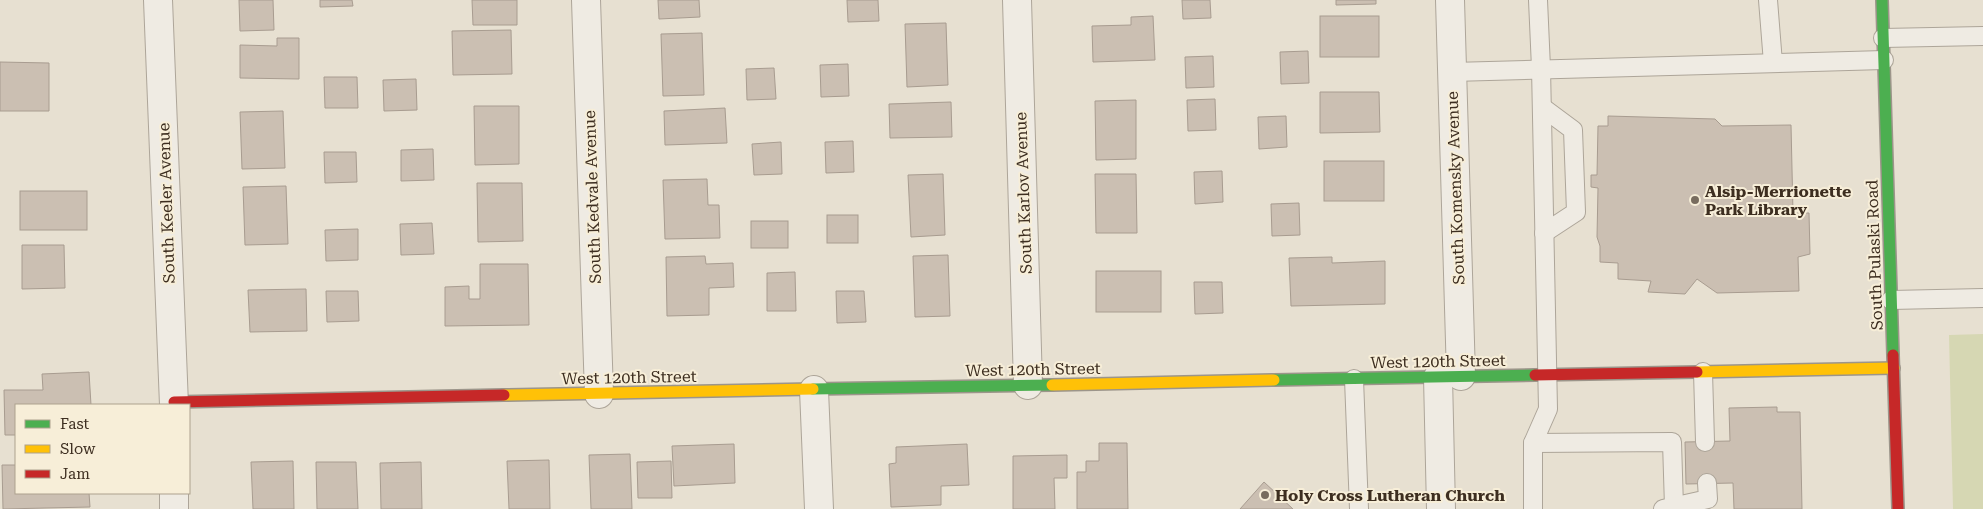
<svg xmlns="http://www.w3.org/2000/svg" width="1983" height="509" viewBox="0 0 1983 509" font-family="'Roboto Serif',serif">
	<rect width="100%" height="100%" fill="#e7e0d1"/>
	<path fill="#d6d7b3" d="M 1983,334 L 1983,509 L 1953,509 L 1949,335 Z"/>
	<g fill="#cbbfb2" stroke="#a89c90">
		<path d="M 239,0 L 273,0 L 274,30 L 240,31 Z"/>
		<path d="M 320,0 L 352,0 L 353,6 L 320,7 Z"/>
		<path d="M 472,0 L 517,0 L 517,25 L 473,25 Z"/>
		<path d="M 658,0 L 699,0 L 700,17 L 659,19 Z"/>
		<path d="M 847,0 L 878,0 L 879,21 L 848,22 Z"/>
		<path d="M 1182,0 L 1210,0 L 1211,18 L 1183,19 Z"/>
		<path d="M 1336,0 L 1376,0 L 1376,4 L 1336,5 Z"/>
		<path d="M 1153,16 L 1155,60 L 1093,62 L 1092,26 L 1131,25 L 1131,17 Z"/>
		<rect x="1320" y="16" width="59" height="41"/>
		<path d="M 946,23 L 948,85 L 907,87 L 905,24 Z"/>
		<path d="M 511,30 L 512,74 L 453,75 L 452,31 Z"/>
		<path d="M 702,33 L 704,95 L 663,96 L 661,34 Z"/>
		<path d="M 277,38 L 299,38 L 299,79 L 240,78 L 240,45 L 277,46 Z"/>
		<path d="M 1308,51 L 1309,83 L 1281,84 L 1280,52 Z"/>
		<path d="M 1213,56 L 1214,87 L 1186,88 L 1185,57 Z"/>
		<path d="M 0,62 L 49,63 L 49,111 L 0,111 Z"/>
		<path d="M 848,64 L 849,96 L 821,97 L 820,65 Z"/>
		<path d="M 774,68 L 776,99 L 747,100 L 746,69 Z"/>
		<path d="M 324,77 L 357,77 L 358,108 L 325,108 Z"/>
		<path d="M 416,79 L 417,110 L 384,111 L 383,80 Z"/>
		<path d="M 1320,92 L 1379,92 L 1380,132 L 1320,133 Z"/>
		<path d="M 1215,99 L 1216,130 L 1188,131 L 1187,100 Z"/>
		<path d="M 1136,100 L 1136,159 L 1096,160 L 1095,101 Z"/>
		<path d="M 951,102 L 952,137 L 890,138 L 889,104 Z"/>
		<path d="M 474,106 L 519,106 L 519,164 L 475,165 Z"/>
		<path d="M 725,108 L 727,143 L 665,145 L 664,111 Z"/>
		<path d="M 283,111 L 285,168 L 242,169 L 240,112 Z"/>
		<path d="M 1286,116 L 1287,147 L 1259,149 L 1258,117 Z"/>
		<path d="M 1608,116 L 1715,119 L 1722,126 L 1791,125 L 1793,213 L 1809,213 L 1810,254 L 1798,257 L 1799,291 L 1717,293 L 1697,279 L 1685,294 L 1648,292 L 1651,281 L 1618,279 L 1618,263 L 1600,262 L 1600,246 L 1597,237 L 1598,188 L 1591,187 L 1591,175 L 1597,175 L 1598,126 L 1608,126 Z"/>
		<path d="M 853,141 L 854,172 L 826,173 L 825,142 Z"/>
		<path d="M 781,142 L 782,174 L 754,175 L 752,144 Z"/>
		<path d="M 433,149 L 434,180 L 401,181 L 401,150 Z"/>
		<path d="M 324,152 L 356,152 L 357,182 L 325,183 Z"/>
		<rect x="1324" y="161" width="60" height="40"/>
		<path d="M 1222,171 L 1223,202 L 1195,204 L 1194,172 Z"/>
		<path d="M 943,174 L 945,235 L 911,237 L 908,175 Z"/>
		<path d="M 1095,174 L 1136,174 L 1137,233 L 1096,233 Z"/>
		<path d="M 707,179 L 708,205 L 719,205 L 720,238 L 665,239 L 663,180 Z"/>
		<path d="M 477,183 L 522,183 L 523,241 L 478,242 Z"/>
		<path d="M 286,186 L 288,244 L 245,245 L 243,187 Z"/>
		<rect x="20" y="191" width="67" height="39"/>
		<path d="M 1299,203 L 1300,235 L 1272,236 L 1271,204 Z"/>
		<rect x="827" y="215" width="31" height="28"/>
		<rect x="751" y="221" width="37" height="27"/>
		<path d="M 432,223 L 434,254 L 401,255 L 400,224 Z"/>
		<path d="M 358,229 L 358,260 L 326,261 L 325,230 Z"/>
		<path d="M 22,245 L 64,245 L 65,288 L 22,289 Z"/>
		<path d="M 948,255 L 950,316 L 915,317 L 913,256 Z"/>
		<path d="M 705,256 L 706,264 L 733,263 L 734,287 L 709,288 L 709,315 L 667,316 L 666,257 Z"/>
		<path d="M 1332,257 L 1332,263 L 1385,261 L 1385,304 L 1291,306 L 1289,258 Z"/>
		<path d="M 480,264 L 528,264 L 529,325 L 445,326 L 445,287 L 469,286 L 469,299 L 480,299 Z"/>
		<rect x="1096" y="271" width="65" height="41"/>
		<path d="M 795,272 L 796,311 L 767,311 L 767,273 Z"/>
		<path d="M 1194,282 L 1222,282 L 1223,313 L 1195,314 Z"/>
		<path d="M 306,289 L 307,331 L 250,332 L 248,290 Z"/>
		<path d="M 326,291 L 358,291 L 359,321 L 327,322 Z"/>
		<path d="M 836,291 L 864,291 L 866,322 L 837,323 Z"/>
		<path d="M 89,372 L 91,405 L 16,405 L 16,435 L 5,435 L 4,390 L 43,390 L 42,374 Z"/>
		<path d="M 1777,407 L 1777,412 L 1800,412 L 1802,509 L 1734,509 L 1733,483 L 1686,484 L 1685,442 L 1730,441 L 1729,408 Z"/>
		<path d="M 1099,443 L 1127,443 L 1128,509 L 1077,509 L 1077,472 L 1086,472 L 1086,461 L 1099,461 Z"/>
		<path d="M 734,444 L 735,483 L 674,486 L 672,446 Z"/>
		<path d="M 967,444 L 969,485 L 941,486 L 941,505 L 891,507 L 889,464 L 896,463 L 896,447 Z"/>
		<path d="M 630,454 L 632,509 L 591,509 L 589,455 Z"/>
		<path d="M 1067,455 L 1067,478 L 1054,478 L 1055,509 L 1013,509 L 1013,456 Z"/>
		<path d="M 549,460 L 550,509 L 509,509 L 507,461 Z"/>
		<path d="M 293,461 L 294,509 L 253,509 L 251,462 Z"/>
		<path d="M 671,461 L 672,498 L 638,498 L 637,462 Z"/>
		<path d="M 316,462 L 356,462 L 358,509 L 317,509 Z"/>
		<path d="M 421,462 L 422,509 L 381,509 L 380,463 Z"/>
		<path d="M 2,465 L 16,465 L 16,493 L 89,493 L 90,507 L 3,509 Z"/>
		<path d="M 1264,482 L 1293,509 L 1240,509 Z"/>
	</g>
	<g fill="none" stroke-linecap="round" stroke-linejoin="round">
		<defs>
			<g id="lane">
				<path d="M 1768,0 L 1773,63"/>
				<path d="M 1883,38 L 1983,36"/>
				<path d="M 1452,72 L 1884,60"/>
				<path d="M 1542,107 L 1573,130 L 1576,212 L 1544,233"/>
				<path d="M 1891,300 L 1983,298"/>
				<path d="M 1703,372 L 1705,442"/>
				<path d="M 1354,379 L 1359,509"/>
				<path d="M 1533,443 L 1672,442 L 1674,507"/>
				<path d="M 1533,509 L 1533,443 L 1548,409 L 1541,68 L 1538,0"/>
				<path d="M 1663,509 L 1708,499 L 1707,483"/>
			</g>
			<g id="street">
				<path d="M 158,0 L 174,405"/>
				<path d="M 586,0 L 599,394"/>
				<path d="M 1017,0 L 1028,385"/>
				<path d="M 1450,0 L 1461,376"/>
				<path d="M 1438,377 L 1441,509"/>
				<path d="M 814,390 L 819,509"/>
				<path d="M 174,493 L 174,509"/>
			</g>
			<g id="fast">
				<path d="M 1882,0 L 1893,355"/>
				<path d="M 1274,380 L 1535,375"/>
				<path d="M 813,389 L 1052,385"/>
			</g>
			<g id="slow">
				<path d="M 1697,372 L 1894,368"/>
				<path d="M 1052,385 L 1274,380"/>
				<path d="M 504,395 L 813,389"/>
			</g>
			<g id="jam">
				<path d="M 1893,355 L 1898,509"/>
				<path d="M 1535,375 L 1697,372"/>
				<path d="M 174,402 L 504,395"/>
			</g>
		</defs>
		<use href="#lane" stroke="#ada599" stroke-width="20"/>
		<use href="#street" stroke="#ada599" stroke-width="30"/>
		<use href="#fast" stroke="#9c958a" stroke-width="14"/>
		<use href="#slow" stroke="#9c958a" stroke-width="14"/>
		<use href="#jam" stroke="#9c958a" stroke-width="14"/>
		<use href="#lane" stroke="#efebe3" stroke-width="18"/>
		<use href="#street" stroke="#efebe3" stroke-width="28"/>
		<use href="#fast" stroke="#4caf50" stroke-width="11"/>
		<use href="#slow" stroke="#ffc107" stroke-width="11"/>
		<use href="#jam" stroke="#c62828" stroke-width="11"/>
	</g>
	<g fill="#786c5e" stroke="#f7eed8" stroke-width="2">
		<circle cx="1695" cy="200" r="5"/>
		<circle cx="1265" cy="495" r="5"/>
	</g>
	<g text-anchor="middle" stroke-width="4" stroke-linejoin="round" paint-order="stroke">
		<g font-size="16" fill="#3d2e20" stroke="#f7eed8">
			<text transform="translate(1455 188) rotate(-92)" y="6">South Komensky Avenue</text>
			<text transform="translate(1023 193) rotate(-92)" y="6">South Karlov Avenue</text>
			<text transform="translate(592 197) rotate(-92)" y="6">South Kedvale Avenue</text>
			<text transform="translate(166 203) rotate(-92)" y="6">South Keeler Avenue</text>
			<text transform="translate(1874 255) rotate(-92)" y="6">South Pulaski Road</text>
			<text transform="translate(1438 361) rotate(-1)" y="6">West 120th Street</text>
			<text transform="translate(1033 369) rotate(-1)" y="6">West 120th Street</text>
			<text transform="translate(629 377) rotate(-1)" y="6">West 120th Street</text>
		</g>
		<g font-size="16" font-weight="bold" fill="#3d2e20" stroke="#f7eed8" text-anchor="start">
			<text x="1705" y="197">Alsip-Merrionette<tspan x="1705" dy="18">Park Library</tspan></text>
			<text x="1275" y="501">Holy Cross Lutheran Church</text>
		</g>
	</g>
	<rect x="15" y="404" width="175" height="90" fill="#f7eed8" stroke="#ada18e"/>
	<rect x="25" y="420" width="25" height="8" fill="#4caf50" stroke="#ada18e"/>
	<text x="60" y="429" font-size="15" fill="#3d2e20">Fast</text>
	<rect x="25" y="445" width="25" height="8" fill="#ffc107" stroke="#ada18e"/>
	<text x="60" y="454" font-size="15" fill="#3d2e20">Slow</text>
	<rect x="25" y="470" width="25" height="8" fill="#c62828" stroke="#ada18e"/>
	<text x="60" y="479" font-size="15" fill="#3d2e20">Jam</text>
</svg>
